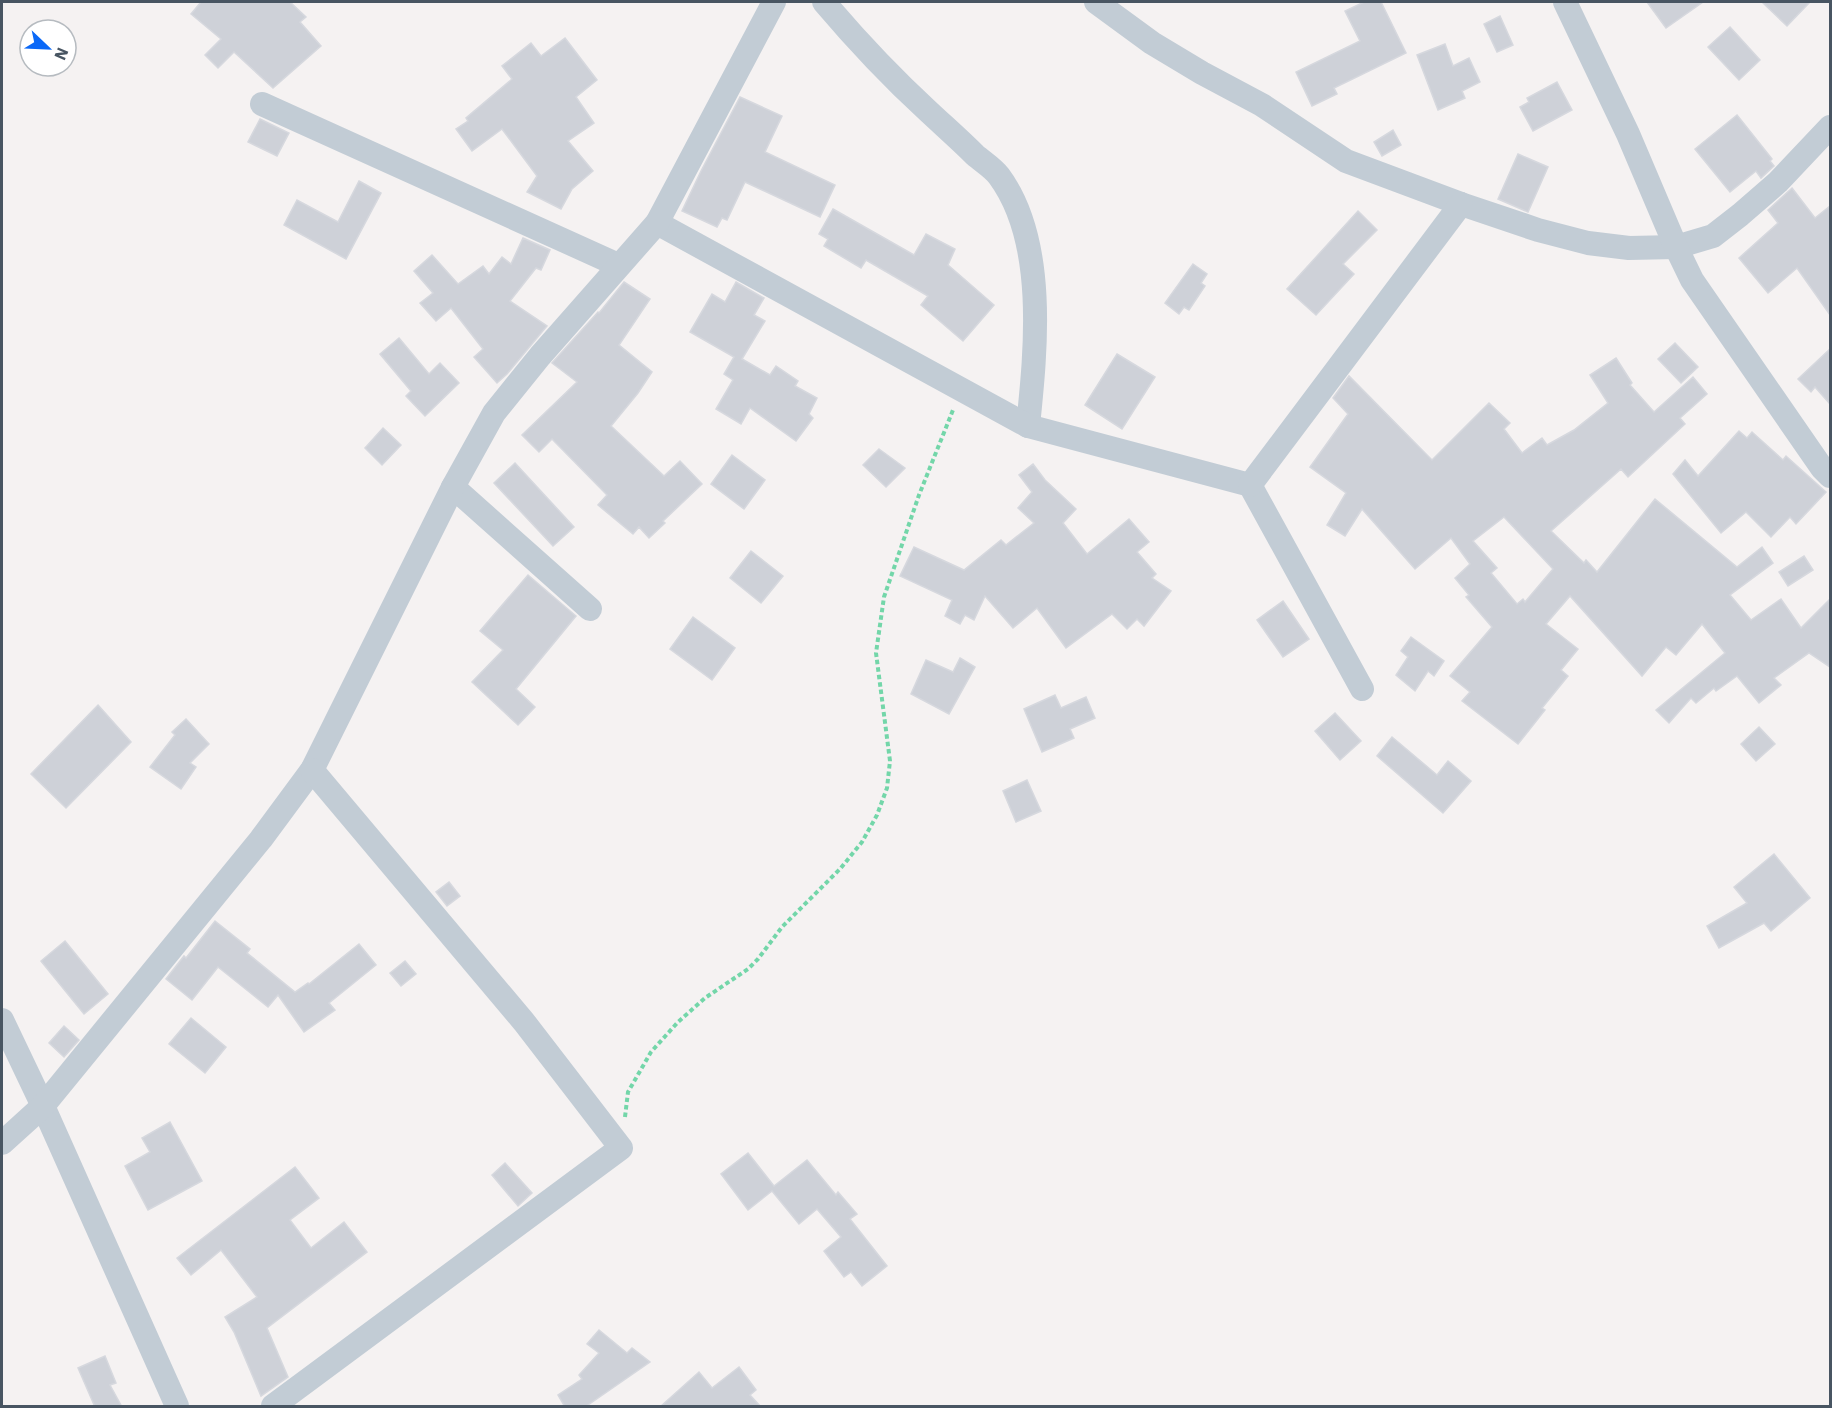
<svg xmlns="http://www.w3.org/2000/svg" width="1832" height="1408" viewBox="0 0 1832 1408" font-family="'IBM Plex Sans',sans-serif">
	<rect width="100%" height="100%" fill="#f5f2f2"/>
	<g fill="#ced1d8" stroke="#d6d8de" stroke-width="1.5" fill-rule="evenodd">
		<path d="M 201,2 L 290,2 L 306,17 L 300,22 L 321,46 L 273,88 L 234,52 L 218,68 L 205,55 L 221,39 L 191,14 Z"/>
		<path d="M 1364,2 L 1381,2 L 1406,53 L 1334,88 L 1337,94 L 1312,106 L 1296,72 L 1360,41 L 1345,11 Z"/>
		<path d="M 1647,2 L 1703,2 L 1666,28 Z"/>
		<path d="M 1762,2 L 1810,2 L 1787,26 Z"/>
		<path d="M 1500,16 L 1513,45 L 1497,52 L 1484,24 Z"/>
		<path d="M 1730,27 L 1760,60 L 1739,80 L 1708,47 Z"/>
		<path d="M 565,38 L 597,80 L 576,97 L 594,123 L 568,141 L 593,171 L 572,189 L 561,209 L 527,192 L 537,176 L 502,129 L 472,151 L 456,129 L 468,121 L 466,118 L 512,79 L 502,66 L 531,43 L 541,56 Z"/>
		<path d="M 1445,44 L 1453,66 L 1469,58 L 1480,82 L 1462,91 L 1465,98 L 1438,110 L 1417,55 Z"/>
		<path d="M 1557,82 L 1572,110 L 1533,131 L 1520,107 L 1529,102 L 1527,98 Z"/>
		<path d="M 740,97 L 782,116 L 765,152 L 835,185 L 820,217 L 745,182 L 727,220 L 722,218 L 717,227 L 682,211 L 701,171 Z"/>
		<path d="M 1737,115 L 1772,159 L 1770,161 L 1774,166 L 1761,178 L 1756,171 L 1730,192 L 1695,149 Z"/>
		<path d="M 260,119 L 289,133 L 277,156 L 248,142 Z"/>
		<path d="M 1393,130 L 1401,145 L 1382,156 L 1374,142 Z"/>
		<path d="M 1518,154 L 1548,167 L 1528,212 L 1498,199 Z"/>
		<path d="M 359,181 L 381,193 L 346,259 L 284,225 L 297,200 L 338,222 Z"/>
		<path d="M 1792,188 L 1815,218 L 1830,206 L 1830,315 L 1797,268 L 1768,293 L 1739,258 L 1778,223 L 1768,210 Z"/>
		<path d="M 833,209 L 914,255 L 926,234 L 955,249 L 948,265 L 994,305 L 963,341 L 921,305 L 928,296 L 866,260 L 861,268 L 824,246 L 828,239 L 819,234 Z"/>
		<path d="M 1358,211 L 1377,230 L 1343,264 L 1354,274 L 1316,315 L 1287,289 Z"/>
		<path d="M 523,238 L 550,250 L 541,270 L 536,268 L 510,301 L 547,326 L 507,374 L 497,383 L 474,357 L 483,349 L 451,308 L 436,321 L 420,303 L 433,293 L 414,271 L 432,255 L 458,284 L 483,266 L 489,274 L 502,257 L 511,264 Z"/>
		<path d="M 1193,264 L 1207,274 L 1201,283 L 1205,286 L 1189,310 L 1184,307 L 1179,314 L 1165,303 Z"/>
		<path d="M 624,282 L 650,299 L 619,345 L 652,372 L 638,393 L 611,426 L 664,476 L 680,461 L 702,484 L 663,521 L 665,523 L 649,538 L 639,527 L 633,534 L 598,505 L 607,495 L 552,439 L 539,452 L 522,435 L 577,382 L 552,363 L 598,312 L 599,313 Z"/>
		<path d="M 736,282 L 764,298 L 754,315 L 765,321 L 742,359 L 770,375 L 776,366 L 798,381 L 795,386 L 817,398 L 809,414 L 813,418 L 796,441 L 750,408 L 741,424 L 716,409 L 733,380 L 724,374 L 734,357 L 690,332 L 712,294 L 725,302 Z"/>
		<path d="M 399,338 L 429,374 L 440,363 L 459,383 L 425,416 L 406,396 L 411,391 L 380,354 Z"/>
		<path d="M 1675,343 L 1698,367 L 1681,383 L 1658,359 Z"/>
		<path d="M 1830,349 L 1830,404 L 1815,387 L 1811,392 L 1798,379 Z"/>
		<path d="M 1117,354 L 1155,377 L 1122,429 L 1085,405 Z"/>
		<path d="M 1616,358 L 1632,383 L 1630,385 L 1654,412 L 1693,377 L 1707,394 L 1680,418 L 1685,424 L 1628,477 L 1621,469 L 1551,531 L 1584,563 L 1586,560 L 1597,572 L 1655,499 L 1737,567 L 1762,547 L 1773,563 L 1730,595 L 1751,620 L 1781,599 L 1801,628 L 1830,599 L 1830,667 L 1809,653 L 1774,678 L 1781,685 L 1759,703 L 1737,676 L 1716,691 L 1714,688 L 1696,703 L 1691,698 L 1669,723 L 1656,710 L 1725,653 L 1702,624 L 1676,655 L 1666,647 L 1642,676 L 1570,596 L 1546,624 L 1578,649 L 1561,670 L 1568,676 L 1542,708 L 1545,710 L 1518,744 L 1462,701 L 1470,692 L 1450,676 L 1492,627 L 1466,597 L 1469,595 L 1455,578 L 1470,564 L 1451,538 L 1415,569 L 1362,509 L 1345,536 L 1327,525 L 1346,493 L 1310,467 L 1348,414 L 1333,398 L 1349,376 L 1432,460 L 1489,403 L 1510,423 L 1504,429 L 1522,453 L 1542,438 L 1547,445 L 1574,430 L 1608,403 L 1590,375 ZM 1504,517 L 1553,569 L 1525,602 L 1523,599 L 1517,604 L 1491,573 L 1497,568 L 1473,541 Z"/>
		<path d="M 383,428 L 401,445 L 382,465 L 365,448 Z"/>
		<path d="M 1739,431 L 1747,438 L 1752,432 L 1783,460 L 1786,456 L 1826,492 L 1796,524 L 1790,517 L 1771,537 L 1746,512 L 1721,533 L 1673,474 L 1685,460 L 1698,476 Z"/>
		<path d="M 879,449 L 905,468 L 886,487 L 863,465 Z"/>
		<path d="M 732,455 L 765,480 L 744,509 L 711,484 Z"/>
		<path d="M 515,463 L 574,527 L 553,546 L 494,483 Z"/>
		<path d="M 1033,464 L 1045,480 L 1076,509 L 1063,523 L 1087,554 L 1129,519 L 1149,542 L 1137,552 L 1156,574 L 1152,578 L 1171,591 L 1144,626 L 1137,619 L 1127,629 L 1112,614 L 1066,648 L 1037,608 L 1013,628 L 985,596 L 974,620 L 965,615 L 960,624 L 945,616 L 952,600 L 900,576 L 914,547 L 964,570 L 1001,540 L 1006,545 L 1034,523 L 1018,508 L 1032,492 L 1019,475 Z"/>
		<path d="M 751,551 L 783,576 L 761,603 L 730,578 Z"/>
		<path d="M 1804,556 L 1813,570 L 1788,586 L 1779,572 Z"/>
		<path d="M 528,575 L 576,616 L 516,689 L 535,707 L 518,725 L 472,682 L 503,650 L 480,631 Z"/>
		<path d="M 1283,601 L 1309,639 L 1283,657 L 1257,620 Z"/>
		<path d="M 693,617 L 735,648 L 712,680 L 670,649 Z"/>
		<path d="M 1411,637 L 1444,661 L 1434,676 L 1428,671 L 1415,691 L 1396,675 L 1408,657 L 1401,651 Z"/>
		<path d="M 960,658 L 975,667 L 949,714 L 911,694 L 926,660 L 953,672 Z"/>
		<path d="M 1055,695 L 1061,708 L 1086,697 L 1095,718 L 1070,729 L 1074,738 L 1042,752 L 1024,709 Z"/>
		<path d="M 98,705 L 131,742 L 66,808 L 31,774 Z"/>
		<path d="M 1335,713 L 1361,741 L 1340,760 L 1315,731 Z"/>
		<path d="M 186,719 L 209,744 L 190,763 L 196,767 L 181,789 L 150,767 L 175,735 L 172,732 Z"/>
		<path d="M 1759,727 L 1775,744 L 1756,761 L 1741,744 Z"/>
		<path d="M 1392,737 L 1437,775 L 1448,761 L 1471,781 L 1443,813 L 1377,756 Z"/>
		<path d="M 1027,780 L 1041,811 L 1016,822 L 1003,791 Z"/>
		<path d="M 1774,854 L 1810,898 L 1771,931 L 1764,923 L 1719,948 L 1707,926 L 1747,903 L 1734,887 Z"/>
		<path d="M 449,882 L 460,896 L 447,906 L 436,892 Z"/>
		<path d="M 215,921 L 250,949 L 247,953 L 295,992 L 308,983 L 309,984 L 359,944 L 376,965 L 329,1003 L 335,1010 L 304,1032 L 278,995 L 268,1007 L 218,967 L 192,1000 L 166,979 L 184,956 L 186,958 Z"/>
		<path d="M 65,941 L 108,994 L 84,1014 L 41,961 Z"/>
		<path d="M 405,961 L 416,974 L 401,986 L 390,973 Z"/>
		<path d="M 191,1018 L 226,1047 L 205,1073 L 169,1044 Z"/>
		<path d="M 64,1026 L 79,1040 L 64,1057 L 49,1043 Z"/>
		<path d="M 170,1122 L 202,1181 L 148,1210 L 125,1166 L 150,1152 L 142,1138 Z"/>
		<path d="M 748,1153 L 774,1186 L 807,1160 L 836,1195 L 838,1192 L 857,1214 L 850,1219 L 887,1266 L 862,1286 L 851,1272 L 844,1277 L 824,1251 L 841,1237 L 817,1209 L 799,1224 L 772,1191 L 748,1210 L 721,1174 Z"/>
		<path d="M 505,1163 L 532,1193 L 518,1206 L 492,1175 Z"/>
		<path d="M 295,1167 L 319,1198 L 290,1220 L 311,1248 L 344,1222 L 367,1252 L 267,1328 L 288,1377 L 261,1396 L 234,1332 L 225,1317 L 257,1297 L 221,1250 L 191,1275 L 177,1258 Z"/>
		<path d="M 599,1330 L 627,1353 L 632,1348 L 650,1362 L 585,1407 L 565,1407 L 558,1395 L 582,1379 L 579,1375 L 599,1353 L 587,1344 Z"/>
		<path d="M 105,1356 L 116,1383 L 110,1385 L 122,1407 L 95,1407 L 78,1368 Z"/>
		<path d="M 739,1367 L 756,1390 L 750,1395 L 761,1407 L 660,1407 L 699,1372 L 712,1388 Z"/>
	</g>
	<g fill="none" stroke-linecap="round" stroke-linejoin="round">
		<path stroke="#73d6a9" stroke-width="4" stroke-dasharray="4.5 3" stroke-linecap="butt" d="M 625,1117 L 628,1092 L 651,1052 L 678,1022 L 705,998 L 748,969 L 758,959 L 782,927 L 840,869 L 862,842 L 877,815 L 887,788 L 890,761 L 876,653 L 884,597 L 919,495 L 953,410"/>
		<g stroke="#c2ccd5" stroke-width="24">
			<path d="M 824,2 C 857,41 891,77 928,111 C 944,126 960,140 975,155 C 983,162 993,168 999,176 C 1047,241 1036,349 1028,426"/>
			<path d="M 1096,2 L 1152,43 L 1202,73 L 1262,105 L 1346,161 L 1461,204 L 1538,230 L 1588,243 L 1629,248 L 1676,247 L 1713,236 L 1740,215 L 1778,182 L 1830,127"/>
			<path d="M 1565,2 L 1628,134 L 1676,247 L 1692,280 L 1822,468 L 1830,476"/>
			<path d="M 262,104 L 618,265"/>
			<path d="M 657,223 L 1028,426 L 1250,485 L 1362,689"/>
			<path d="M 1250,485 L 1461,204"/>
			<path d="M 453,487 L 590,609"/>
			<path d="M 2,1020 L 43,1106 L 177,1406"/>
			<path d="M 2,1143 L 43,1106 L 261,839 L 312,770 L 453,487 L 494,413 L 540,356 L 657,223 L 774,2"/>
			<path d="M 273,1406 L 621,1148 L 524,1022 L 312,770"/>
		</g>
	</g>
	<rect width="1832" height="1408" fill="none" stroke="#485562" stroke-width="6"/>
	<g transform="translate(48 48) rotate(113)"><circle r="28" fill="#ffffff" stroke="#b6bbc0" stroke-width="1.5"/>
	<path d="M0-4.5L10 22L0 15L-10 22Z" fill="#0a68f7"/>
	<text y="-9" font-size="16" font-weight="bold" text-anchor="middle" fill="#485562">N</text>
	</g>
</svg>
